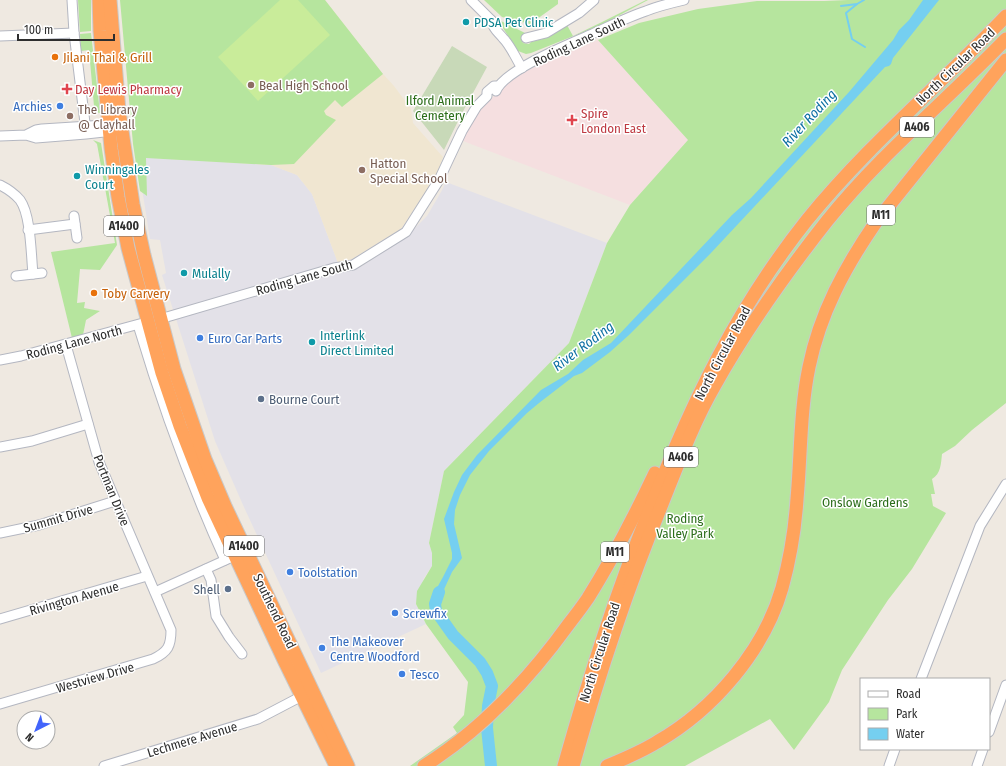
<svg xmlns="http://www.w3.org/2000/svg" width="1006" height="766" viewBox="0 0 1006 766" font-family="'Fira Sans Condensed',sans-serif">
	<rect width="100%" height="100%" fill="#efe9e1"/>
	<path fill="#e3e1e8" d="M 137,157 L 271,165 L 297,175 L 312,194 L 338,263 L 338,273 L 362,266 L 406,237 L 427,216 L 441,192 L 446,182 L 607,243 L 569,343 L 444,471 L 429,543 L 432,553 L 432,566 L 424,578 L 416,604 L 426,624 L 321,673 L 243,505 L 215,441 L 162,275 L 166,273 L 160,240 L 150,239 Z"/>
	<path fill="#f0e6d1" d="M 325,0 L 383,74 L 394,86 L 411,109 L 413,123 L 443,157 L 437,176 L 401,229 L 352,259 L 338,263 L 312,194 L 297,175 L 271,165 L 137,157 Z"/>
	<path fill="#f5dfe0" d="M 598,40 L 688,140 L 630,205 L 463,141 L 465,131 L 481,109 L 510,80 L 525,71 Z"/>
	<g fill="#b6e59e">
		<path d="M 78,0 L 91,0 L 91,31 L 80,32 Z"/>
		<path d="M 120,0 L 325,0 L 383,74 L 342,107 L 335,100 L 324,111 L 326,115 L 336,120 L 294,164 L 271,165 L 146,158 L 147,196 L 140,191 L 133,144 Z"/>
		<path d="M 484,0 L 558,0 L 558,4 L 530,24 L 502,17 Z"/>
		<path d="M 646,0 L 648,0 L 601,25 L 531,53 L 526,54 L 518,51 L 497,19 L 525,33 L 521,37 L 523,43 L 529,44 L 531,42 L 546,38 L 567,25 L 573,36 L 600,23 Z"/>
		<path d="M 848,0 L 1006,0 L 1006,403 L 972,430 L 955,446 L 942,454 C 941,463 941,474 932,479 L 935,494 L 931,494 L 933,506 L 946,513 L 912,569 L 888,600 L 842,670 L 829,702 L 794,750 L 770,719 L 685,766 L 410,766 L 457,733 L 453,727 L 464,715 L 468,682 L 426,624 L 416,604 L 417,591 L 432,566 L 432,553 L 429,543 L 444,471 L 569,343 L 607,243 L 630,205 L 688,140 L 598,40 L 639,23 L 698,9 L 757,1 L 824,1 Z"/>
		<path d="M 91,33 L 100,113 L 99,113 L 90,107 L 94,106 L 89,50 L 81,51 L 80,34 Z"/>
		<path d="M 93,140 L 101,143 L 117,245 L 100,270 L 80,269 L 77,303 L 85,302 L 84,308 L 100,311 L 86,320 L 83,335 L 72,338 L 51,252 L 115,243 L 97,144 Z"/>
	</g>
	<path fill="#c8d9b8" d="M 452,46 L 487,67 L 460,117 L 444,150 L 413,111 Z"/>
	<path fill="#c9ec9a" d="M 280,0 L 298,0 L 330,35 L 258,101 L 218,57 Z"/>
	<path fill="#75cff0" d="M 923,0 L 939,0 L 893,58 L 891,64 L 889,66 L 885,67 L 710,254 L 629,335 L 610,352 L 582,373 L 574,376 L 539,403 L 527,413 L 489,451 L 470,475 L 460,495 L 455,510 L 454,524 L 462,558 L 452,572 L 441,596 L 439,605 L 431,611 L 433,595 L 443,577 L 452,559 L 452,553 L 444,519 L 454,492 L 462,475 L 477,455 L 541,390 L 568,374 L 583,360 L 611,343 L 732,215 L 751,198 L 849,92 L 893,40 L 899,30 L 909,20 Z"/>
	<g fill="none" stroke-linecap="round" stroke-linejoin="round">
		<g stroke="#75cff0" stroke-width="2">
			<path d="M 857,4 L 846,13 L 852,39 L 865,47"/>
			<path d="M 841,6 L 857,4 L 864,0"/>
		</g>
		<path stroke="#75cff0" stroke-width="12" d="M 439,592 L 435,604 L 436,611 L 453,635 L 480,662 L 487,673 L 492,686 L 488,706 L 487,728 L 491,766"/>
		<defs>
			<g id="minor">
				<path d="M 72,0 L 74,33 L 86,131"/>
				<path d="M 471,0 L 495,24"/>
				<path d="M 491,20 C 493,29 498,32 503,38 C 511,46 516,59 522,68"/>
				<path d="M 0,36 L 74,33"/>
				<path d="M 526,38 L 546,33 L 579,13 L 594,0"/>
				<path d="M 496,91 C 504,70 570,44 592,34 C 610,26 628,17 646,11 C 658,6 671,3 684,0"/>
				<path d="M 0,136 L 26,135 L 36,138 L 86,134 L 104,132 L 109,128 L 105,125 L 42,129 L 36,130 L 26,135"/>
				<path d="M 0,185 C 8,189 14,193 20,200 C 31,215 31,255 33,274"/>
				<path d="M 74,216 L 77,238"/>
				<path d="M 28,230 L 75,224"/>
				<path d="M 16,276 L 42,273"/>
				<path d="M 160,319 L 334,268 L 353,265 L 406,232 L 439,180 L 462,131 L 477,106 L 487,96 L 487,92 L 494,86 L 497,86"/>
				<path d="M 138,325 C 162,405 190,483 225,560"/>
				<path d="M 0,360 L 21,356 L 143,323"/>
				<path d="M 0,447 L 32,441 L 88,424"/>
				<path d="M 0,533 L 39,525 L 115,501"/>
				<path d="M 206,569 L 211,580 L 216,616 L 229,637 L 242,654"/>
				<path d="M 155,592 L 230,558"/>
				<path d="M 0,619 L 147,576"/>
				<path d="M 921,679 L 980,526 L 1006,484"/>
				<path d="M 0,704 L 153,659 C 168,652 171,646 171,630 L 99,462 L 66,345"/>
				<path d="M 989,732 L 1006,685"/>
				<path d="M 104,766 L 258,719 L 302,696"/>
				<path d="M 889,766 L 895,749"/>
				<path d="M 977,766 L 983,749"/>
			</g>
			<g id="highway">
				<path d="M 99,0 L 100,31 L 111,148 L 118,197 L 128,248 L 162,373 L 180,426 L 208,498 L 284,660 L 336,766"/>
				<path d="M 110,0 L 119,111 L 133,204 L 144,255 L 174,369 L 205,459 L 225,506 L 348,766"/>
				<path d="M 424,766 C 481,730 529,679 568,625 C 575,616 582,607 588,598 C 613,558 635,515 655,473"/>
				<path d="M 564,766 C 589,677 617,590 652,504 C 693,400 737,308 807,220 C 867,146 940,85 1006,16"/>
				<path d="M 573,766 C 598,677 627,589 662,504 C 678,464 693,423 715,385 C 747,328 786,273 827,221 C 880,155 947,100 1006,39"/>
				<path d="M 607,766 C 624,759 641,752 657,742 C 713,710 764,651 782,588 C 790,559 795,529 797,499 C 801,455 800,410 809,367 C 820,313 845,267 876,222 L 1006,60"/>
			</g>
		</defs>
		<use href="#minor" stroke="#b4b7c1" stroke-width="11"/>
		<use href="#highway" stroke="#c9c9c9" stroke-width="15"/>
		<use href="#minor" stroke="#fff" stroke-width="9"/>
		<use href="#highway" stroke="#ffa35c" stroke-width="13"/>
	</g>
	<g fill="#0f9aa8" stroke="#fff" stroke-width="1.5">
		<circle cx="466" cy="22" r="4"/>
		<circle cx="77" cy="176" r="4"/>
		<circle cx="184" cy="273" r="4"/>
		<circle cx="312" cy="342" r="4"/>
	</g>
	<g fill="#e8710a" stroke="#fff" stroke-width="1.5">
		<circle cx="55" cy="57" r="4"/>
		<circle cx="94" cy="293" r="4"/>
	</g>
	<g fill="#8d6e63" stroke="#fff" stroke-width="1.5">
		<circle cx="251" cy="85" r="4"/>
		<circle cx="70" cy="116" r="4"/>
		<circle cx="362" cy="170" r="4"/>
	</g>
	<g fill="#e0444e" stroke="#fff" stroke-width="1.5">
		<path d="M65 83h4v4h4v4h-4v4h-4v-4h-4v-4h4z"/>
		<path d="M570 114h4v4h4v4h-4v4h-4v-4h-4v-4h4z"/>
	</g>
	<g fill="#3f7fe0" stroke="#fff" stroke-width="1.5">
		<circle cx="60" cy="106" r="4"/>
		<circle cx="200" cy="338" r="4"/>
		<circle cx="290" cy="572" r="4"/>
		<circle cx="395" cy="613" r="4"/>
		<circle cx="322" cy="648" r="4"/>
		<circle cx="402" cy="674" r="4"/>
	</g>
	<g fill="#5c6f8a" stroke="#fff" stroke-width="1.5">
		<circle cx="261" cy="399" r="4"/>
		<circle cx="228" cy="589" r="4"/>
	</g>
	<g text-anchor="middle" stroke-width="3" stroke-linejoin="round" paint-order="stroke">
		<g fill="#fff" stroke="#6d6d6d" stroke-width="1">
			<rect x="900" y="117" width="34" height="20" rx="3"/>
			<rect x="867" y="205" width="28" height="20" rx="3"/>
			<rect x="104" y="216" width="40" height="20" rx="3"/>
			<rect x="664" y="447" width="34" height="20" rx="3"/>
			<rect x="224" y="536" width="40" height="20" rx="3"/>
			<rect x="601" y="542" width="28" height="20" rx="3"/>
		</g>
		<g font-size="12" font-weight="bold" fill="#2e2e2e">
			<text x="917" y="131">A406</text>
			<text x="881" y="219">M11</text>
			<text x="124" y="230">A1400</text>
			<text x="681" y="461">A406</text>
			<text x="244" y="550">A1400</text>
			<text x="615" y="556">M11</text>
		</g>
		<g font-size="13" fill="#0d838f" stroke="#fff" text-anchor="start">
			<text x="474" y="27">PDSA Pet Clinic</text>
			<text x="85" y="174">Winningales<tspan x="85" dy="15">Court</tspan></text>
			<text x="192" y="278">Mulally</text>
			<text x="320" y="340">Interlink<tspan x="320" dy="15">Direct Limited</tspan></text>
		</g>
		<g font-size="13" fill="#2e2e2e" stroke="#fff">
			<text transform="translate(579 41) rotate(-25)" y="5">Roding Lane South</text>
			<text transform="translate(955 66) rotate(-44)" y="5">North Circular Road</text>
			<text transform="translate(304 277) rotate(-16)" y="5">Roding Lane South</text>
			<text transform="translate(74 342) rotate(-15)" y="5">Roding Lane North</text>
			<text transform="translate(722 353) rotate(-62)" y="5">North Circular Road</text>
			<text transform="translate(112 490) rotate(68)" y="5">Portman Drive</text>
			<text transform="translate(58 518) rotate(-16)" y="5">Summit Drive</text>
			<text transform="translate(74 598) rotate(-16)" y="5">Rivington Avenue</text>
			<text transform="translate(275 611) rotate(64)" y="5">Southend Road</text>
			<text transform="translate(599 652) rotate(-72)" y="5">North Circular Road</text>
			<text transform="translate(95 677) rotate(-16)" y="5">Westview Drive</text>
			<text transform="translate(192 739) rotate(-17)" y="5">Lechmere Avenue</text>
		</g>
		<g font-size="13" fill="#c56008" stroke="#fff" text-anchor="start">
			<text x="63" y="62">Jilani Thai &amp; Grill</text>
			<text x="102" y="298">Toby Carvery</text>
		</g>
		<g font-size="13" fill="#785e54" stroke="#fff" text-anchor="start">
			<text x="259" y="90">Beal High School</text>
			<text x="78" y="114">The Library<tspan x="78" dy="15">@ Clayhall</tspan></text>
			<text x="370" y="168">Hatton<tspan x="370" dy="15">Special School</tspan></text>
		</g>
		<g font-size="13" fill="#be3a42" stroke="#fff" text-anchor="start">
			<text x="75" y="94">Day Lewis Pharmacy</text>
			<text x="581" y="118">Spire<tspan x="581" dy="15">London East</tspan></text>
		</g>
		<g font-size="13" fill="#2c6e1b" stroke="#fff">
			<text x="440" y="105">Ilford Animal<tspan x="440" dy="15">Cemetery</tspan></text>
			<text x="865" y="507">Onslow Gardens</text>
			<text x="685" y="523">Roding<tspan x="685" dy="15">Valley Park</tspan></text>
		</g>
		<g font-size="13" fill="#366cbe" stroke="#fff" text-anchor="start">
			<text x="52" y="111" text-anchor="end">Archies</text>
			<text x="208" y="343">Euro Car Parts</text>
			<text x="298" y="577">Toolstation</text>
			<text x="403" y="618">Screwfix</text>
			<text x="330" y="646">The Makeover<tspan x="330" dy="15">Centre Woodford</tspan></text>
			<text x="410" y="679">Tesco</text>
		</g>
		<g font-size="13" fill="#4e5e75" stroke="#fff" text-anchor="start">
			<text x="269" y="404">Bourne Court</text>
			<text x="220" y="594" text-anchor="end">Shell</text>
		</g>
		<g font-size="14" font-style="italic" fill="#0d6fa3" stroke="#fff">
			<text transform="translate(809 118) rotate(-47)" y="5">River Roding</text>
			<text transform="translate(583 346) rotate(-37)" y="5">River Roding</text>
		</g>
	</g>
	<rect x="860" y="678" width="130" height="72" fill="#ffffff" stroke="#ababab"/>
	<rect x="868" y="691" width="20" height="6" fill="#ffffff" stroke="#ababab"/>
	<text x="896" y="698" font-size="12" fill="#2e2e2e">Road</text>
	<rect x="868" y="708" width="20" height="12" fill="#b6e59e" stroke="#ababab"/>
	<text x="896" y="718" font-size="12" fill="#2e2e2e">Park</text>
	<rect x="868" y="728" width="20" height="12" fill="#75cff0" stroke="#ababab"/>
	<text x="896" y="738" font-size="12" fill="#2e2e2e">Water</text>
	<g transform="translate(36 730) rotate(222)"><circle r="19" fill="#ffffff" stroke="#ababab"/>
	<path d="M0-3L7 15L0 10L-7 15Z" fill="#4264fb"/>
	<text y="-6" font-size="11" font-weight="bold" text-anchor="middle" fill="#2e2e2e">N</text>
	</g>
	<path d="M18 34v6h96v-6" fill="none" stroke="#2e2e2e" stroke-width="2"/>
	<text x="24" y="34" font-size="12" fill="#2e2e2e" stroke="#ffffff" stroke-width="3" paint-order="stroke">100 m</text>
</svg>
